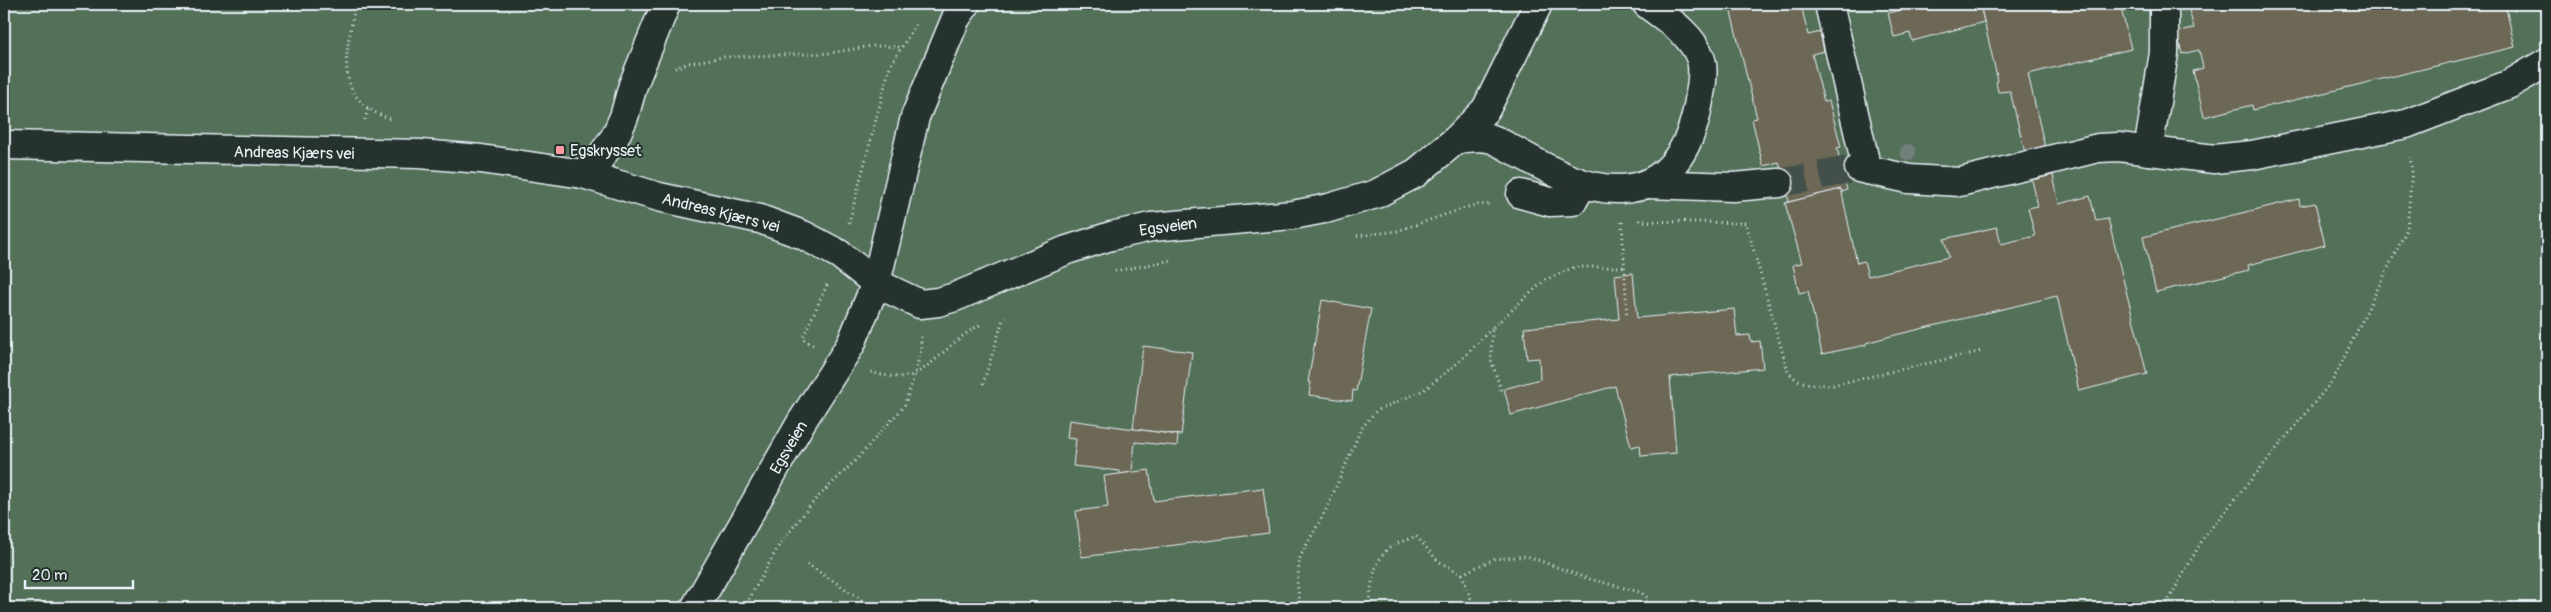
<svg xmlns="http://www.w3.org/2000/svg" width="2551" height="612" viewBox="0 0 2551 612" font-family="Pangolin,sans-serif">
	<rect width="100%" height="100%" fill="#26332d"/>
	<filter id="ink" filterUnits="userSpaceOnUse"><feTurbulence type="fractalNoise" baseFrequency=".02" numOctaves="2"/><feDisplacementMap in="SourceGraphic" scale="10" xChannelSelector="R" yChannelSelector="G"/><feConvolveMatrix kernelMatrix="1 2 1 2 8 2 1 2 1" color-interpolation-filters="sRGB"/></filter>
	<g filter="url(#ink)">
		<rect fill="#527058" stroke="#9db0a8" x="4" y="4" width="2543" height="604"/>
		<g fill="#6c6855" stroke="#e8f1f8">
			<path d="M 1729,4 L 1801,4 L 1808,35 L 1820,32 L 1824,51 L 1812,54 L 1824,102 L 1829,101 L 1841,147 L 1837,148 L 1847,190 L 1842,192 L 1841,189 L 1789,202 L 1779,162 L 1763,166 L 1752,119 L 1757,118 Z"/>
			<path d="M 1902,4 L 1980,4 L 1984,22 L 1912,41 L 1910,33 L 1894,37 L 1888,13 L 1904,9 Z"/>
			<path d="M 1980,4 L 2120,4 L 2131,49 L 2028,74 L 2046,152 L 2026,157 L 2010,91 L 1998,92 L 1996,82 L 1998,81 Z"/>
			<path d="M 2198,4 L 2505,4 L 2515,47 L 2253,110 L 2252,105 L 2204,117 L 2193,71 L 2203,68 L 2199,50 L 2182,54 L 2177,33 L 2194,28 L 2189,10 L 2199,7 Z"/>
			<path d="M 2053,175 L 2059,204 L 2090,196 L 2096,221 L 2108,219 L 2147,374 L 2079,391 L 2057,296 L 1887,337 L 1866,343 L 1866,345 L 1822,354 L 1808,291 L 1799,293 L 1793,265 L 1802,263 L 1785,203 L 1841,189 L 1857,263 L 1864,261 L 1868,276 L 1949,257 L 1944,239 L 1997,227 L 2001,244 L 2035,236 L 2028,208 L 2038,206 L 2032,180 Z"/>
			<path d="M 2299,199 L 2300,206 L 2315,203 L 2325,245 L 2248,265 L 2249,270 L 2156,292 L 2143,237 Z"/>
			<path d="M 1633,273 L 1637,318 L 1734,309 L 1737,336 L 1750,335 L 1751,342 L 1760,341 L 1763,368 L 1670,377 L 1676,453 L 1641,456 L 1640,445 L 1631,447 L 1615,386 L 1511,415 L 1504,389 L 1540,379 L 1539,358 L 1527,359 L 1524,328 L 1619,319 L 1615,275 Z"/>
			<path d="M 1322,300 L 1371,309 L 1356,391 L 1353,390 L 1352,401 L 1309,395 L 1311,382 L 1308,382 Z"/>
			<path d="M 1143,346 L 1192,352 L 1181,435 L 1133,429 Z"/>
			<path d="M 1069,420 L 1178,435 L 1177,446 L 1135,442 L 1132,472 L 1120,474 L 1120,471 L 1073,466 L 1076,439 L 1067,438 Z"/>
			<path d="M 1149,470 L 1154,501 L 1263,488 L 1269,533 L 1082,557 L 1076,511 L 1108,507 L 1104,476 Z"/>
		</g>
		<g fill="none" stroke-linecap="round" stroke-linejoin="round">
			<path stroke="#43504b" stroke-width="28" stroke-dasharray="28 14" stroke-linecap="butt" d="M 1779,183 L 1859,168"/>
			<defs>
				<g id="minor">
					<path d="M 1829,4 L 1867,170"/>
					<path d="M 1457,139 C 1467,138 1478,136 1488,138 C 1496,139 1507,147 1515,151 C 1548,169 1581,190 1620,189 C 1673,188 1694,139 1700,94 C 1702,84 1704,66 1700,57 C 1691,33 1665,18 1647,4"/>
					<path d="M 4,145 L 420,154 L 481,159 L 583,174 L 659,197 L 760,219 L 803,235 L 839,254 L 876,283 L 920,304 L 938,302 L 955,297 L 1067,250 L 1111,236 L 1151,227 L 1293,215 L 1329,208 L 1376,194 L 1416,173 L 1457,139 L 1486,109 L 1538,4"/>
					<path d="M 2148,151 L 2164,53 L 2164,4"/>
					<path d="M 1859,168 L 1909,179 L 1960,182 L 2098,148 L 2119,147 L 2214,159 L 2252,155 L 2406,124 L 2510,84 L 2547,62"/>
					<path d="M 583,174 L 600,158 L 615,137 L 624,117 L 633,85 L 666,4"/>
					<path d="M 1647,184 L 1733,187 L 1779,183"/>
					<path d="M 1521,194 L 1550,202 L 1573,201 L 1582,185"/>
					<path d="M 695,608 L 802,421 L 851,344 L 876,283 L 915,117 L 956,18 L 966,4"/>
				</g>
			</defs>
			<use href="#minor" stroke="#e8f1f8" stroke-width="31"/>
			<g stroke="#e8f1f8" stroke-width="3" stroke-dasharray="1 4" stroke-linecap="butt">
				<path d="M 355,4 C 348,51 329,97 390,119"/>
				<path d="M 675,68 L 688,63 L 723,57 L 830,53 L 872,46 L 900,47"/>
				<path d="M 365,120 L 368,108"/>
				<path d="M 1639,221 L 1746,223 L 1788,372 C 1800,386 1815,384 1833,385 L 1982,351"/>
				<path d="M 1622,222 L 1627,316"/>
				<path d="M 849,223 L 890,66 L 916,24"/>
				<path d="M 1357,236 L 1397,231 L 1474,205 L 1492,204"/>
				<path d="M 1115,271 L 1173,260"/>
				<path d="M 813,345 L 803,339 L 803,337 L 827,285"/>
				<path d="M 871,372 C 883,376 905,380 917,373 C 940,359 957,336 982,324"/>
				<path d="M 983,384 L 1005,313"/>
				<path d="M 1501,390 L 1491,360 L 1492,328 L 1545,280 L 1575,267 L 1624,267"/>
				<path d="M 807,564 L 861,599 L 867,608"/>
				<path d="M 1462,574 L 1494,559 L 1527,556 L 1586,578 L 1640,592 L 1648,598 L 1643,608"/>
				<path d="M 744,608 L 780,544 L 814,501 L 858,458 L 904,406 L 915,374 L 921,350 L 921,336"/>
				<path d="M 1301,608 L 1297,584 L 1300,557 L 1327,508 L 1361,429 L 1376,411 L 1424,390 L 1461,360 L 1492,328"/>
				<path d="M 1371,608 C 1369,589 1373,563 1388,549 C 1394,543 1408,540 1416,536 L 1438,561 L 1462,574 L 1471,599 L 1471,608"/>
				<path d="M 2164,608 L 2204,537 L 2333,380 L 2407,229 L 2412,170 L 2410,157"/>
				<path d="M 2546,608 L 2547,607"/>
			</g>
			<use href="#minor" stroke="#26332d" stroke-width="28"/>
		</g>
		<circle fill="#707f79" cx="1908" cy="152" r="8"/>
	</g>
	<rect fill="#ff9aa2" stroke="#26332d" stroke-width="2" x="555" y="145" width="10" height="10" rx="2.5"/>
	<g text-anchor="middle" stroke-width="4" stroke-linejoin="round" paint-order="stroke">
		<g font-size="16" fill="#e8f1f8" stroke="#26332d" text-anchor="start">
			<text x="570" y="156">Egskrysset</text>
		</g>
		<g font-size="16" fill="#e8f1f8" stroke="#26332d">
			<text transform="translate(294 152) rotate(1)" y="6">Andreas Kjærs vei</text>
			<text transform="translate(721 212) rotate(14)" y="6">Andreas Kjærs vei</text>
			<text transform="translate(1168 226) rotate(-8)" y="6">Egsveien</text>
			<text transform="translate(788 447) rotate(-60)" y="6">Egsveien</text>
		</g>
	</g>
	<rect width="2551" height="612" fill="none" stroke="#26332d" stroke-width="20"/>
	<rect x="10" y="10" width="2531" height="592" fill="none" stroke="#e8f1f8" stroke-width="2" filter="url(#ink)"/>
	<path d="M25 580v8h108v-8" fill="none" stroke="#e8f1f8" stroke-width="2.5"/>
	<text x="32" y="580" font-size="15" fill="#e8f1f8" stroke="#26332d" stroke-width="4" paint-order="stroke">20 m</text>
</svg>
